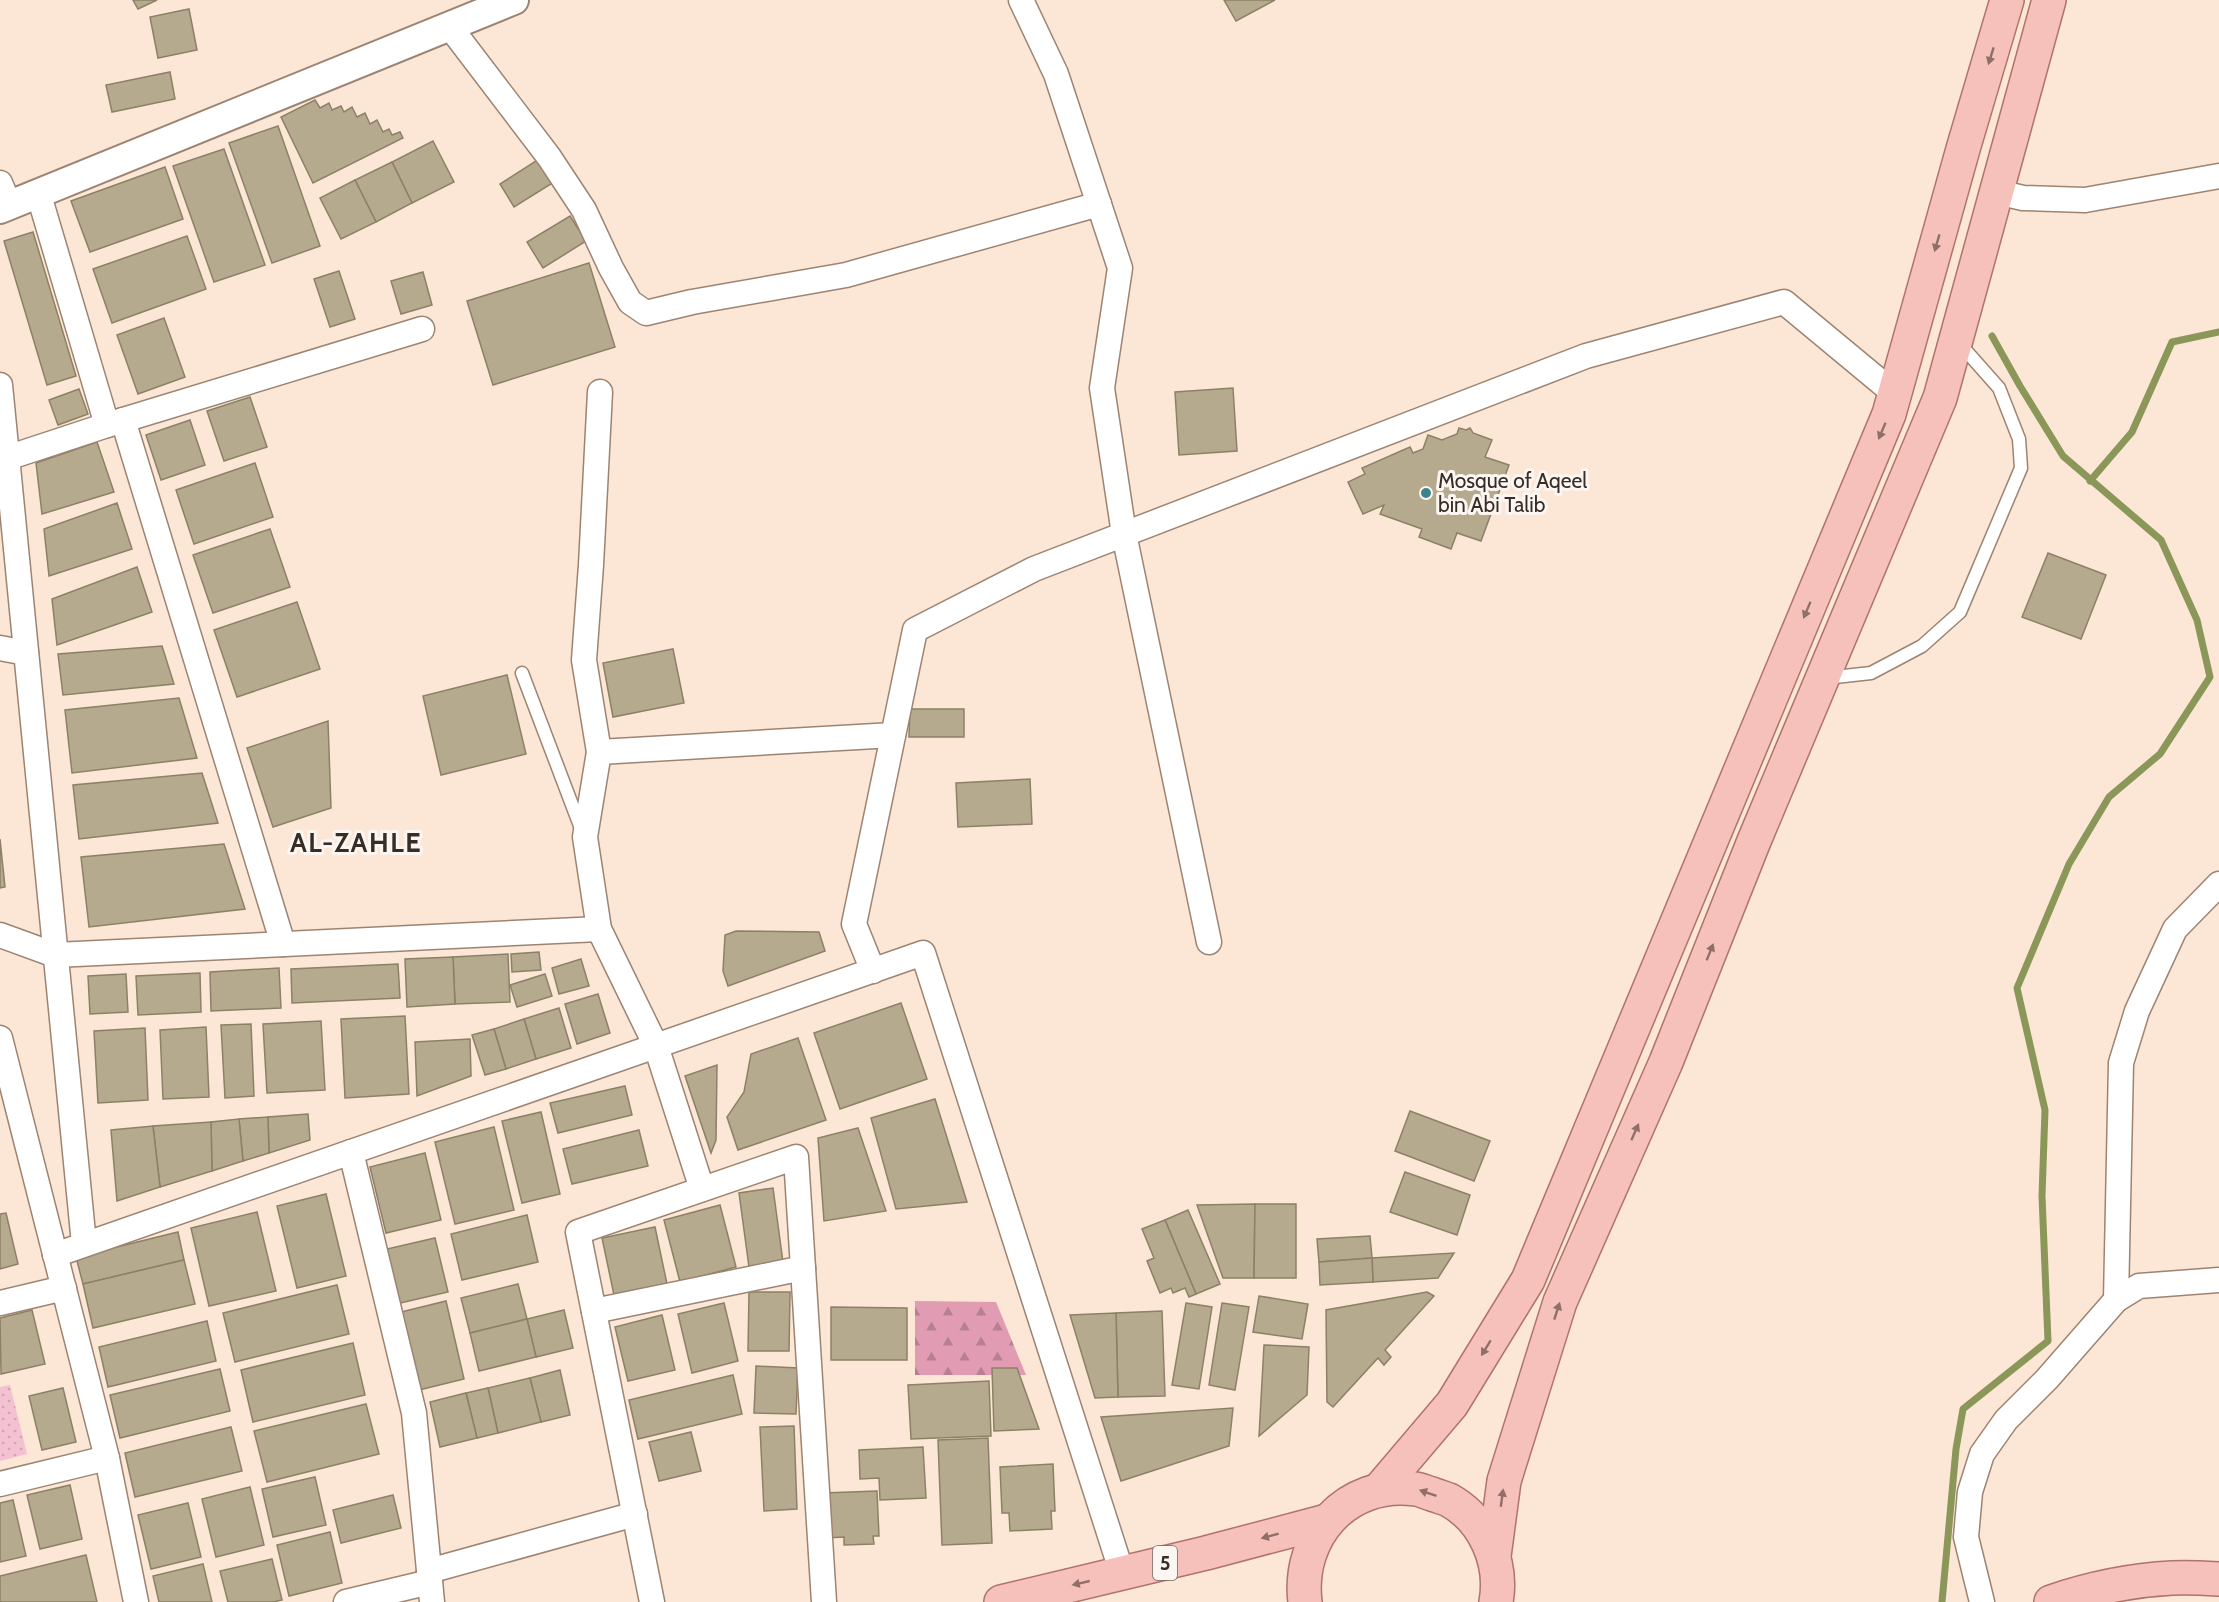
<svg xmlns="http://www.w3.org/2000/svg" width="2219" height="1602" viewBox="0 0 2219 1602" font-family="Cabin,sans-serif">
	<defs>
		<pattern id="forest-firs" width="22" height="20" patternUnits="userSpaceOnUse" patternTransform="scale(1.5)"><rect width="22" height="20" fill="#e19cb3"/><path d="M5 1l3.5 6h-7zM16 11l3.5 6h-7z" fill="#b78091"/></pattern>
		<pattern id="park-dots" width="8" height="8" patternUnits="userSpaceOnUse" patternTransform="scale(1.5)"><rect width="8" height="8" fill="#f3c1d1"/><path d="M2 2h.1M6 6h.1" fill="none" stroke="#d1a6b3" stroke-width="1.8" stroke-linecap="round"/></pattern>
	</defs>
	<rect width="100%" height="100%" fill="#fce6d6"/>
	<path fill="url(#forest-firs)" d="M 915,1301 L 996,1302 L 1026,1375 L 915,1375 Z"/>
	<path fill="url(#park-dots)" d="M 10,1385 L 27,1454 L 0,1461 L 0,1387 Z"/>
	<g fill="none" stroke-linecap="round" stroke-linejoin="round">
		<g stroke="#8a9759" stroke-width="7">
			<path d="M 2090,481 L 2132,432 L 2172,342 L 2219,332"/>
			<path d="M 1942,1602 L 1956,1449 L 1963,1409 L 2048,1341 L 2042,1196 L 2045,1110 L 2017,988 L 2069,864 L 2109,797 L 2160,754 L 2210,677 L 2197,620 L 2161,540 L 2063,456 L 2020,386 L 1992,336"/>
		</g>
	</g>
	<g fill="#b5aa8e" stroke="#8c8166" stroke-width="1.5">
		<path d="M 133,0 L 157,0 L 138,9 Z"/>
		<path d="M 1224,0 L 1275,0 L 1236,21 Z"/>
		<path d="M 189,9 L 197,50 L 158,58 L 150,17 Z"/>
		<path d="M 170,72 L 175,99 L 112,112 L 106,85 Z"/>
		<path d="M 315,100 L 320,108 L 329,103 L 332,110 L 341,106 L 344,112 L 352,107 L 357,117 L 365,113 L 370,124 L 377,120 L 383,132 L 389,129 L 392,135 L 400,132 L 403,138 L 313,183 L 281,117 Z"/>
		<path d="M 278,126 L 320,246 L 272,263 L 229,143 Z"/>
		<path d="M 433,141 L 454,182 L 412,203 L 392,162 Z"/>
		<path d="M 224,149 L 265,265 L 214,282 L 173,166 Z"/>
		<path d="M 539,159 L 554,182 L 514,207 L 500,184 Z"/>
		<path d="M 392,162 L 412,203 L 376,222 L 355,180 Z"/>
		<path d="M 165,167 L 183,219 L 90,252 L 71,201 Z"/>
		<path d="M 355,180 L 376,222 L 341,239 L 320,198 Z"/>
		<path d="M 570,216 L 586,241 L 543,268 L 527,242 Z"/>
		<path d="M 33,232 L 76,376 L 47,385 L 4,241 Z"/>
		<path d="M 187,236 L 206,289 L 112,323 L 93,269 Z"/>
		<path d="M 589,263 L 615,347 L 493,385 L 467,301 Z"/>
		<path d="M 339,271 L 355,319 L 330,327 L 314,279 Z"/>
		<path d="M 423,272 L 432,305 L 401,314 L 391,281 Z"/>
		<path d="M 164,318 L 185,377 L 138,394 L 117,335 Z"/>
		<path d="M 1233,388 L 1237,451 L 1179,455 L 1175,392 Z"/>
		<path d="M 79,389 L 88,414 L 58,425 L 49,400 Z"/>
		<path d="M 250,397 L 267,447 L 224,461 L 207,411 Z"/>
		<path d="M 190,420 L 205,465 L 161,480 L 146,435 Z"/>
		<path d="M 1459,428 L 1466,430 L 1470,428 L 1473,433 L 1492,440 L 1485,457 L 1509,465 L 1481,541 L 1457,533 L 1451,549 L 1419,537 L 1422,529 L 1380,514 L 1384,505 L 1363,514 L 1348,482 L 1365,474 L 1362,468 L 1410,447 L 1413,453 L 1423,449 L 1428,435 L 1442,440 L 1457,434 Z"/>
		<path d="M 97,442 L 114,492 L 42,514 L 36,463 Z"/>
		<path d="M 255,463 L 273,517 L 194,544 L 176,490 Z"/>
		<path d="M 117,503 L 132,549 L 49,576 L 44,529 Z"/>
		<path d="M 270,529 L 290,587 L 213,613 L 193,555 Z"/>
		<path d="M 2048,553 L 2106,575 L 2081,639 L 2022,617 Z"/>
		<path d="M 137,567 L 152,612 L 57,645 L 52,599 Z"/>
		<path d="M 297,602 L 320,669 L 237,697 L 214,630 Z"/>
		<path d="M 162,646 L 174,684 L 63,695 L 58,654 Z"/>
		<path d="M 673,649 L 684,703 L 613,717 L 603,663 Z"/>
		<path d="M 507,675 L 526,754 L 441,775 L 423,696 Z"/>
		<path d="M 179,698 L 197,758 L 72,773 L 65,710 Z"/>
		<path d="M 910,709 L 964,709 L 964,737 L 909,737 Z"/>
		<path d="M 328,721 L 331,808 L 273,827 L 247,748 Z"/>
		<path d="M 202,773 L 218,823 L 79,839 L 73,785 Z"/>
		<path d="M 1030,779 L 1032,824 L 958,827 L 956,783 Z"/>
		<path d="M 0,839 L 5,887 L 0,888 Z"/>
		<path d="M 224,844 L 245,909 L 89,927 L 81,857 Z"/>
		<path d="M 736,931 L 819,932 L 825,951 L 728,986 L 723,971 L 725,935 Z"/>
		<path d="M 539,952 L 541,970 L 512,972 L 511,954 Z"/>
		<path d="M 508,954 L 510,1002 L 455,1004 L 453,957 Z"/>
		<path d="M 453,957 L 455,1004 L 407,1007 L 405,959 Z"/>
		<path d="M 581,959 L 589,986 L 559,994 L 552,968 Z"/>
		<path d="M 398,964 L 400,998 L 292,1003 L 291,969 Z"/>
		<path d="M 279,968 L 281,1008 L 211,1011 L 210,972 Z"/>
		<path d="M 200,973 L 201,1012 L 138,1015 L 136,976 Z"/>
		<path d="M 126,974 L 128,1012 L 90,1014 L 88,976 Z"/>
		<path d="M 545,974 L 552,996 L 517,1007 L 510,985 Z"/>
		<path d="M 598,994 L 610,1033 L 577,1044 L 565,1004 Z"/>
		<path d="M 901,1003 L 927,1079 L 840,1109 L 814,1033 Z"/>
		<path d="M 559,1008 L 571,1048 L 536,1059 L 524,1019 Z"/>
		<path d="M 405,1016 L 409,1094 L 345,1098 L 341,1019 Z"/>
		<path d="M 524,1019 L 536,1059 L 506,1069 L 494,1029 Z"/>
		<path d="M 321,1021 L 325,1090 L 267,1093 L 263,1024 Z"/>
		<path d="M 251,1024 L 254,1096 L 225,1098 L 221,1025 Z"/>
		<path d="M 206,1027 L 209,1097 L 163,1099 L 160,1030 Z"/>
		<path d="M 145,1028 L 148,1100 L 98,1103 L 94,1031 Z"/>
		<path d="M 494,1029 L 506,1069 L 485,1075 L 472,1035 Z"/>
		<path d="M 798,1038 L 826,1120 L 738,1150 L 727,1117 L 744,1092 L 751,1054 Z"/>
		<path d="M 470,1039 L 471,1076 L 417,1096 L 415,1042 Z"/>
		<path d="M 717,1065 L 716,1140 L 711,1153 L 685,1076 Z"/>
		<path d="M 625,1086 L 632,1115 L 558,1133 L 550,1103 Z"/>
		<path d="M 935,1099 L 967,1202 L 896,1209 L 871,1118 Z"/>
		<path d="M 1410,1111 L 1490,1141 L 1474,1181 L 1395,1151 Z"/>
		<path d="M 541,1112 L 560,1194 L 522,1203 L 502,1121 Z"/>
		<path d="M 308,1114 L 310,1140 L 269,1153 L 268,1117 Z"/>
		<path d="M 268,1117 L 269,1153 L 243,1161 L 239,1119 Z"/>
		<path d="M 239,1119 L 243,1161 L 212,1171 L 211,1122 Z"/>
		<path d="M 211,1122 L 212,1171 L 160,1187 L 153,1126 Z"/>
		<path d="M 153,1126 L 160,1187 L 117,1201 L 111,1130 Z"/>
		<path d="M 494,1127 L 514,1210 L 455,1224 L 435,1142 Z"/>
		<path d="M 858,1128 L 886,1211 L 824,1221 L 818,1138 Z"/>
		<path d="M 639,1130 L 648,1166 L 572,1184 L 563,1149 Z"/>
		<path d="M 425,1153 L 441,1220 L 386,1233 L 370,1167 Z"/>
		<path d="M 1405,1172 L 1470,1195 L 1457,1235 L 1390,1212 Z"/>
		<path d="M 773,1188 L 783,1262 L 749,1267 L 739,1193 Z"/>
		<path d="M 326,1194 L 346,1276 L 297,1288 L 277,1206 Z"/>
		<path d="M 1255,1204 L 1254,1278 L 1223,1278 L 1197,1205 Z"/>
		<path d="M 1255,1204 L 1296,1204 L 1296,1278 L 1254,1278 Z"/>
		<path d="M 720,1205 L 736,1267 L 680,1282 L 664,1220 Z"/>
		<path d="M 1188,1210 L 1220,1284 L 1196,1294 L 1165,1220 Z"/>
		<path d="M 257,1212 L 276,1291 L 209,1306 L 191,1228 Z"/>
		<path d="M 6,1213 L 18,1264 L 0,1269 L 0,1214 Z"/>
		<path d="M 527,1215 L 538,1262 L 462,1280 L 451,1234 Z"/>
		<path d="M 1165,1220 L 1196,1294 L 1189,1297 L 1185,1288 L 1173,1293 L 1171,1288 L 1160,1293 L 1147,1261 L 1154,1258 L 1142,1229 Z"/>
		<path d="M 655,1227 L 667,1284 L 614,1295 L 602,1238 Z"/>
		<path d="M 178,1232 L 184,1260 L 83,1284 L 76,1257 Z"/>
		<path d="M 1370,1236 L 1372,1258 L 1319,1262 L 1317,1239 Z"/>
		<path d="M 435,1238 L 448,1292 L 400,1303 L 387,1249 Z"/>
		<path d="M 1454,1253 L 1438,1278 L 1373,1282 L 1372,1258 Z"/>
		<path d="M 1372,1258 L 1373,1282 L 1320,1285 L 1319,1262 Z"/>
		<path d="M 184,1260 L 195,1304 L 93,1328 L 83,1284 Z"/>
		<path d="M 518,1284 L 527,1319 L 470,1333 L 461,1298 Z"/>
		<path d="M 337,1285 L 349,1334 L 235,1362 L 223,1313 Z"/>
		<path d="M 749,1292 L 790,1292 L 789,1351 L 748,1351 Z"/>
		<path d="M 1427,1292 L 1434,1296 L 1385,1350 L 1391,1357 L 1384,1365 L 1378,1358 L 1333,1407 L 1327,1402 L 1326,1310 Z"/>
		<path d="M 1259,1296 L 1308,1304 L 1302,1339 L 1253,1332 Z"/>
		<path d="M 446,1301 L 464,1379 L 419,1390 L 401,1312 Z"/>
		<path d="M 724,1303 L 738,1361 L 692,1373 L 678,1314 Z"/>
		<path d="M 1186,1303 L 1212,1307 L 1199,1389 L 1172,1385 Z"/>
		<path d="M 1222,1303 L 1249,1307 L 1235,1390 L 1209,1385 Z"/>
		<path d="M 831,1307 L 907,1308 L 907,1360 L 831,1360 Z"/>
		<path d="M 32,1310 L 45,1364 L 1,1374 L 0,1318 Z"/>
		<path d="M 564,1310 L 573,1348 L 536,1357 L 527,1319 Z"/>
		<path d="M 1162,1311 L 1165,1396 L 1118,1397 L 1116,1313 Z"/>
		<path d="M 1116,1313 L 1118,1397 L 1095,1398 L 1070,1315 Z"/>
		<path d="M 662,1315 L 675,1370 L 628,1381 L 615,1327 Z"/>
		<path d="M 527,1319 L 536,1357 L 479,1371 L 470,1333 Z"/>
		<path d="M 207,1321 L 216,1361 L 108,1387 L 99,1347 Z"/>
		<path d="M 353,1343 L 365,1395 L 253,1422 L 241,1370 Z"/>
		<path d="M 1264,1345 L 1309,1347 L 1307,1395 L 1259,1436 Z"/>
		<path d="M 756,1366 L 798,1368 L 796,1414 L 754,1413 Z"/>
		<path d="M 992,1368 L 1017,1368 L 1039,1429 L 994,1431 Z"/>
		<path d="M 220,1369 L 230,1411 L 120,1438 L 110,1395 Z"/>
		<path d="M 560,1370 L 570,1415 L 541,1422 L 530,1378 Z"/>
		<path d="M 733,1375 L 742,1414 L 638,1439 L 629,1400 Z"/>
		<path d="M 530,1378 L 541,1422 L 498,1433 L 488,1388 Z"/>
		<path d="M 989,1381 L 991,1436 L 911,1439 L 908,1385 Z"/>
		<path d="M 63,1388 L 76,1442 L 42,1450 L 29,1396 Z"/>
		<path d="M 488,1388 L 498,1433 L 477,1438 L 466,1393 Z"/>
		<path d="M 466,1393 L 477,1438 L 440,1447 L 430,1402 Z"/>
		<path d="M 366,1404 L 379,1454 L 267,1482 L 254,1431 Z"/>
		<path d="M 1233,1408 L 1229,1446 L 1121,1481 L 1101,1417 Z"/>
		<path d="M 794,1426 L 797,1509 L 764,1511 L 760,1427 Z"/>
		<path d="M 231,1427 L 242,1471 L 135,1497 L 125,1453 Z"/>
		<path d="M 691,1432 L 701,1471 L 659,1481 L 649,1442 Z"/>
		<path d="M 988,1438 L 992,1543 L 942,1545 L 938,1440 Z"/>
		<path d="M 923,1447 L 926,1498 L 880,1500 L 879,1478 L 860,1479 L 859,1450 Z"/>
		<path d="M 1053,1464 L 1055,1511 L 1051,1511 L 1052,1529 L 1010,1531 L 1009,1513 L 1002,1513 L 1000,1467 Z"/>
		<path d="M 315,1477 L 326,1525 L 273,1537 L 262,1489 Z"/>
		<path d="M 70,1485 L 82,1539 L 40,1549 L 27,1495 Z"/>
		<path d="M 250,1487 L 264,1545 L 216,1557 L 202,1499 Z"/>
		<path d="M 877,1491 L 879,1536 L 873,1536 L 874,1544 L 844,1545 L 844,1537 L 825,1538 L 823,1493 Z"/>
		<path d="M 393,1495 L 401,1528 L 341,1543 L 333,1510 Z"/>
		<path d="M 13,1500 L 26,1556 L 0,1562 L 0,1503 Z"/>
		<path d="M 188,1503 L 201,1557 L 151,1569 L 138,1515 Z"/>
		<path d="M 330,1532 L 342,1583 L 289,1596 L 277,1545 Z"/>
		<path d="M 86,1555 L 97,1602 L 0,1602 L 0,1576 Z"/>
		<path d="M 272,1559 L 282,1600 L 273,1602 L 228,1602 L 220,1571 Z"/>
		<path d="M 203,1564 L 212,1602 L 159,1602 L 153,1576 Z"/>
	</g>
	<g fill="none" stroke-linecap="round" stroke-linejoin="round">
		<defs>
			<g id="service">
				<path d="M 522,673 L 582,831"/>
				<path d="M 1826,678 L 1871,673 L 1922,646 L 1960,612 L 2021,468 L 2019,439 L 1999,388 L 1960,344"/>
			</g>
			<g id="minor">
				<path d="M 1021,0 L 1056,74 L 1120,268 L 1102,388 L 1124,534 L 1209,942"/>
				<path d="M 450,27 L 549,157 L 584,210 L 611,268 L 630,302 L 646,313 L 692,302 L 846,275 L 1099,204"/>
				<path d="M 0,183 L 9,204"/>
				<path d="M 38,192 L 107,425"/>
				<path d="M 1997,192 L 2023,198 L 2085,200 L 2219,176"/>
				<path d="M 0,385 L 84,1244"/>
				<path d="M 600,392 L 591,565 L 584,660 L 599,752 L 585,837 L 599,929 L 656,1046 L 702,1189"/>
				<path d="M 123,420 L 283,944"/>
				<path d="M 7,458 L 107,425 L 422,329"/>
				<path d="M 0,648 L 26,653"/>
				<path d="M 599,752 L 893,735"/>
				<path d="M 0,935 L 55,955 L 599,929"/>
				<path d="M 873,971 L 854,924 L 915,630 L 1034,569 L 1586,356 L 1784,302 L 1895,394"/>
				<path d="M 0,1038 L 107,1458 L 136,1602"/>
				<path d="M 351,1152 L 414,1413 L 432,1602"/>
				<path d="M 55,1255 L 923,953 L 1122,1573"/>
				<path d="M 2116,1300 L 2121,1063 L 2137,1011 L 2175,929 L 2219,884"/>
				<path d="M 0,1303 L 64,1288"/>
				<path d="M 594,1311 L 803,1268"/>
				<path d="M 0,1484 L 107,1458"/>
				<path d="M 429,1571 L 635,1514"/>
				<path d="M 346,1602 L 430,1582"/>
				<path d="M 652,1602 L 578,1232 L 796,1157 L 824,1602"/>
				<path d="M 1982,1602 L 1966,1537 L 1970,1492 L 1982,1454 L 2006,1420 L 2047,1379 L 2116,1300 L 2139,1286 L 2219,1280"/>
			</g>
			<path id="tertiary" d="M 0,209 L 514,0"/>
			<g id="primary">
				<path d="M 1379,1490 L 1452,1404 L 1528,1280 L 1889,414 L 1963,149 L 2007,0"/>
				<path d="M 1494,1556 L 1504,1481 L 1560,1302 L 1666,1062 L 1754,841 L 1940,398 L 2049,0"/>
				<path d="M 1001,1602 L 1206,1553 L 1327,1521"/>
				<path d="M 1305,1602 C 1297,1537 1346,1480 1415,1489 C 1420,1489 1427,1493 1432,1494 C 1437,1496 1444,1498 1449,1500 C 1485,1520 1503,1563 1496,1602"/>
				<path d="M 2051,1602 C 2089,1589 2132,1580 2172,1578 C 2187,1577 2203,1578 2219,1579"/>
			</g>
		</defs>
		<use href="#service" stroke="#9d8472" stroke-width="15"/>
		<use href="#minor" stroke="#9d8472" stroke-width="27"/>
		<use href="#tertiary" stroke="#9d8472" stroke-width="32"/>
		<use href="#primary" stroke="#b0736a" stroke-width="36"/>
		<use href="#service" stroke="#fff" stroke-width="12"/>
		<use href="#minor" stroke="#fff" stroke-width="24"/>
		<use href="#tertiary" stroke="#fff" stroke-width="28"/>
		<use href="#primary" stroke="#f7c1bb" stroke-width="33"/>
	</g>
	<defs><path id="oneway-solid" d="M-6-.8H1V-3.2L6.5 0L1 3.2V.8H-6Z" transform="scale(1.5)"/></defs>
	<g fill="#8e7069">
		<use href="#oneway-solid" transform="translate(1991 56) rotate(107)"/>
		<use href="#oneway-solid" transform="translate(1937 243) rotate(106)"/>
		<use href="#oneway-solid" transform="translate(1882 431) rotate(113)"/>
		<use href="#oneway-solid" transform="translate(1807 610) rotate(113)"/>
		<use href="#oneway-solid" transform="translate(1710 952) rotate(-68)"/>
		<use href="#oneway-solid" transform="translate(1635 1132) rotate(-66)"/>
		<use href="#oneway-solid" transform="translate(1557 1311) rotate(-72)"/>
		<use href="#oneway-solid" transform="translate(1486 1348) rotate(121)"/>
		<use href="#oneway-solid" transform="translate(1428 1493) rotate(-161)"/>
		<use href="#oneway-solid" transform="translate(1502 1498) rotate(-82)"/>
		<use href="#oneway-solid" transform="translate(1270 1536) rotate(165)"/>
		<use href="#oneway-solid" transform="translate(1081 1583) rotate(167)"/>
	</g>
	<circle fill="#3d838e" stroke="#fcf6f2" stroke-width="2" cx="1426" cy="493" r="6"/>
	<g text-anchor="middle" stroke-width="6" stroke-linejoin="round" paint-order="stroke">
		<rect fill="#fcf6f2" stroke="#736963" stroke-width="1.5" x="1153" y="1546" width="24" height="34" rx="4.5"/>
		<g font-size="20" font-weight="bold" fill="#382d26">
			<text x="1165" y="1570">5</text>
		</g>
		<g font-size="21" fill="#382d26" stroke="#fcf6f2" text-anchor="start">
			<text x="1438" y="488">Mosque of Aqeel<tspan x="1438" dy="24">bin Abi Talib</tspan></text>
		</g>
		<g font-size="27" font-weight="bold" letter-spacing="1.5" fill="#382d26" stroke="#fcf6f2">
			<text x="356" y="852">AL-ZAHLE</text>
		</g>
	</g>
</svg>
